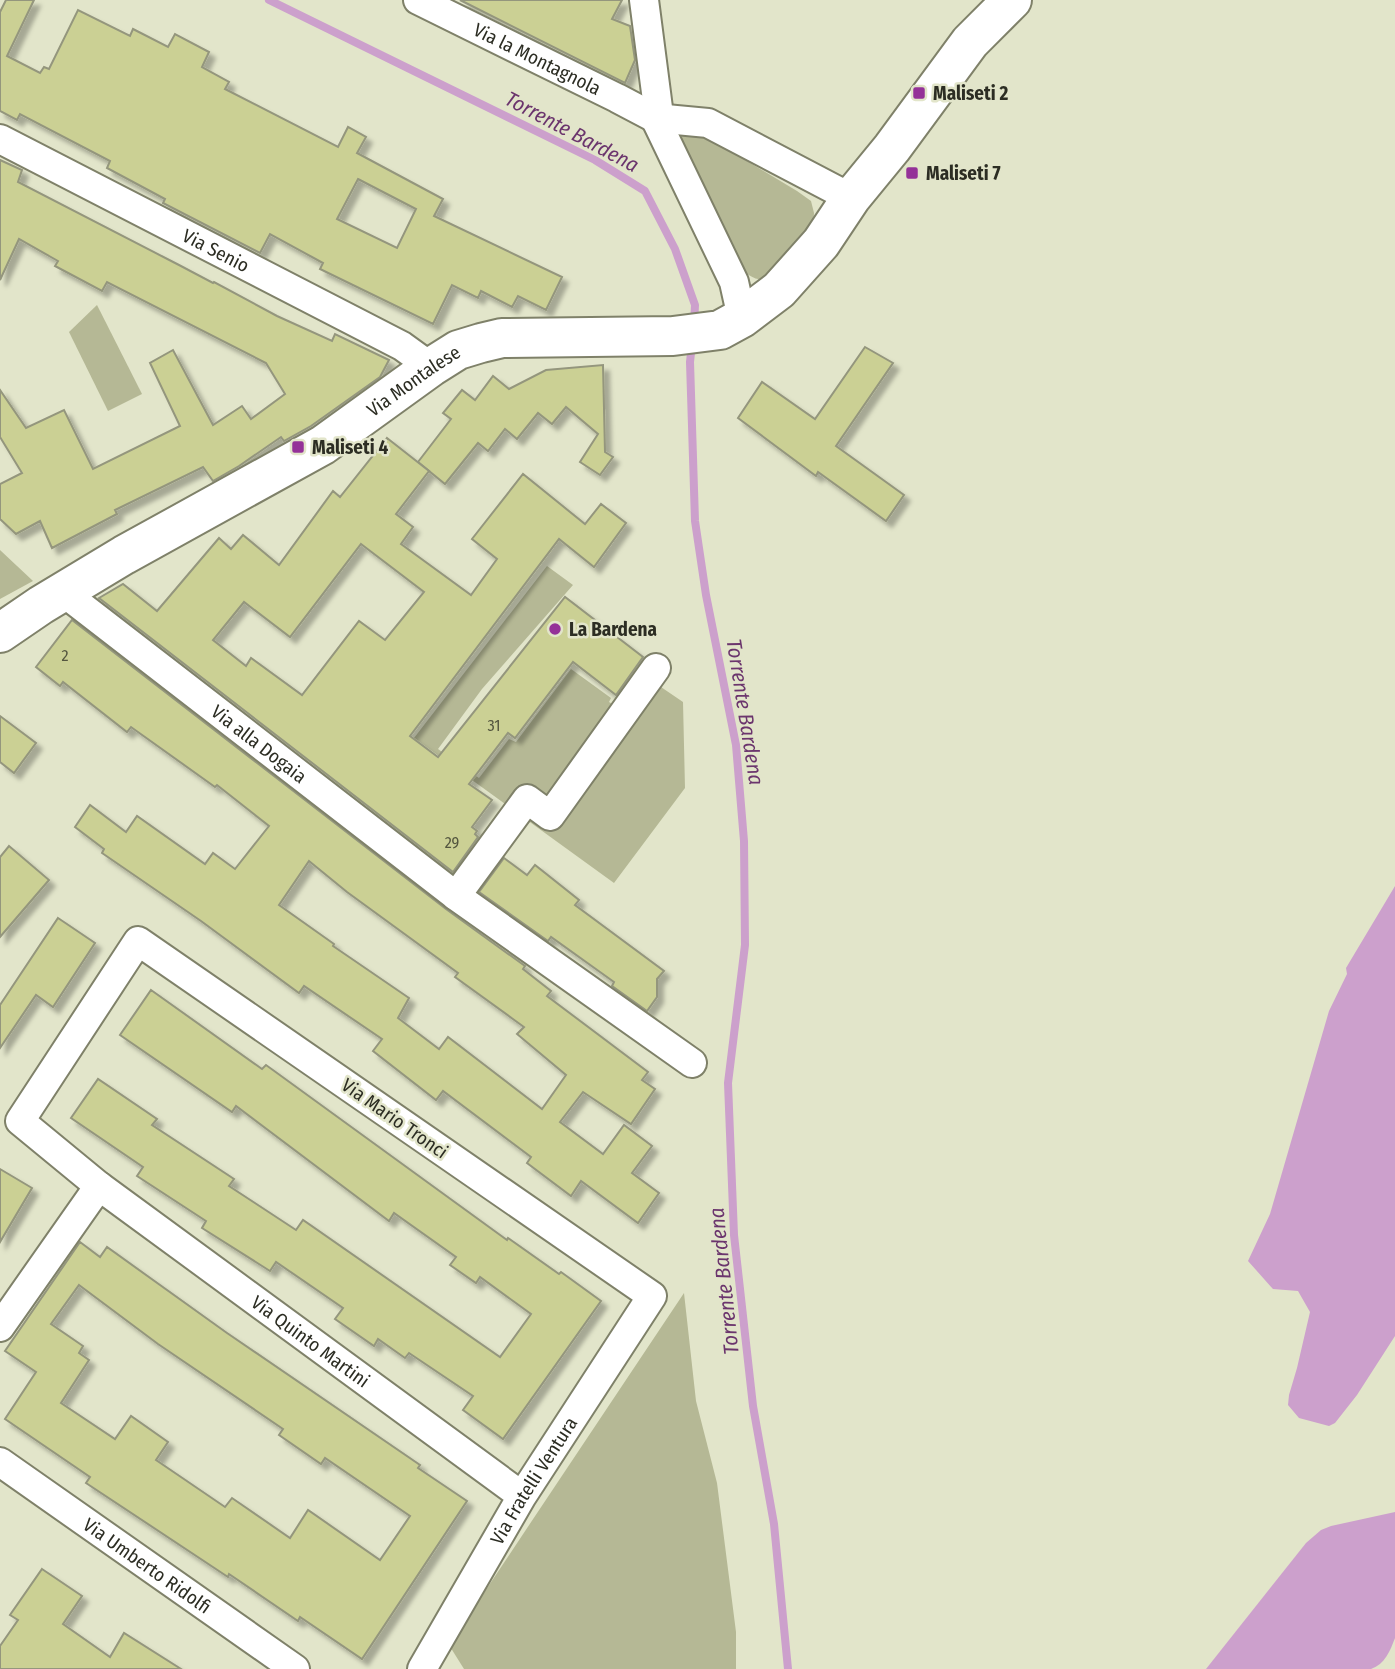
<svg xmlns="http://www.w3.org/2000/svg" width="1395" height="1669" viewBox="0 0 1395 1669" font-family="'Fira Sans Condensed',sans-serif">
	<defs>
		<filter id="shadow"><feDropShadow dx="6" dy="6" stdDeviation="2" flood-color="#0004"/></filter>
	</defs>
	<rect width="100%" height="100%" fill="#e2e5ca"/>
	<g fill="#b5b895">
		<path d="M 686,133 L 702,134 L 797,191 L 811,201 L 814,213 L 813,227 L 768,280 C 757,280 751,278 743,270 L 680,141 L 682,135 Z"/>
		<path d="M 97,305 L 142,394 L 108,411 L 69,332 Z"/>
		<path d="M 0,550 L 33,581 L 0,599 Z"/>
		<path d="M 547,566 L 573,585 L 482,689 L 438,749 L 479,778 L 509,739 L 516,742 L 571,669 L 611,698 L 609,702 L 634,717 L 658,685 L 683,702 L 685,788 L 614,883 L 414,738 Z"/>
		<path d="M 684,1293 L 696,1401 L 717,1483 L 736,1632 L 736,1669 L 464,1669 L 449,1645 Z"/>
	</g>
	<g fill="#cca0cc">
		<path d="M 1395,886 L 1395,1336 L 1357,1395 L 1335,1423 L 1329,1426 L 1299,1418 L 1288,1405 L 1289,1395 L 1297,1368 L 1310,1312 L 1298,1291 L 1273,1289 L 1248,1261 L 1270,1214 L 1329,1011 L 1347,974 L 1346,968 Z"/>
		<path d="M 1395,1512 L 1395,1638 C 1390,1651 1385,1664 1371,1669 L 1206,1669 L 1306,1543 L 1321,1530 L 1331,1526 Z"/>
	</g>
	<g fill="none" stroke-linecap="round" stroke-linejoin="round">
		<g stroke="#cca0cc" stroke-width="8">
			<path d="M 269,0 L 595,160 L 645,191 L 675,249 L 695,305 L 694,324"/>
			<path d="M 692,344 L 690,362 L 695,521 L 706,595 L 736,745 L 744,841 L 745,945 L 728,1083 L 734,1235 L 753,1406 L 774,1524 L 788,1669"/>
		</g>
	</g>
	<g fill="#cbd094" stroke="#94967d" stroke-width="2" fill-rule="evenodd" filter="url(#shadow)">
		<path d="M 6,0 L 34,0 L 7,56 L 40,73 L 44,67 L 49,69 L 78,10 L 130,36 L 133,29 L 168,47 L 175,34 L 209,52 L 202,67 L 229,82 L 225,89 L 338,147 L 348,127 L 366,137 L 357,153 L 443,199 L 434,216 L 562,277 L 546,310 L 518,296 L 512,307 L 481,291 L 478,298 L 452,285 L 433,324 L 320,269 L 323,263 L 270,234 L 260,253 L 163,203 L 165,199 L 107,168 L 110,161 L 20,114 L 17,120 L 0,111 L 0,12 ZM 358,179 L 416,209 L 397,248 L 337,219 Z"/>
		<path d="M 460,0 L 622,0 L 612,19 L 630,26 L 635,60 L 625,83 Z"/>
		<path d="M 0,160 L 22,170 L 18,182 L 179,265 L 213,283 L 214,282 L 277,316 L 332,341 L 335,334 L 389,360 L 380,377 L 311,426 L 284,441 L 281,437 L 239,466 L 213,481 L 203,467 L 115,510 L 117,514 L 52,548 L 40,521 L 16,534 L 0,519 L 0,484 L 22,473 L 0,437 L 0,390 L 26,428 L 64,410 L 93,469 L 180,426 L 150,363 L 173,350 L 213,425 L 242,406 L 251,419 L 285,394 L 266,363 L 107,282 L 102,291 L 55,266 L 58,261 L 19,239 L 0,280 Z"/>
		<path d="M 865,347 L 893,363 L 836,446 L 904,495 L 886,521 L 818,472 L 816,476 L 738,418 L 762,382 L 815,419 Z"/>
		<path d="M 603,365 L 605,452 L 613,457 L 600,475 L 580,462 L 598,434 L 566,407 L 552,424 L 538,413 L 517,439 L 505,429 L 488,451 L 478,443 L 445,484 L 418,462 L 451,419 L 443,413 L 462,390 L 475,400 L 493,376 L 509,389 L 546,370 Z"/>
		<path d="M 387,438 L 429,471 L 396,514 L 413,527 L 401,544 L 471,595 L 497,559 L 472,539 L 523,474 L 585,524 L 601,504 L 626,523 L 594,567 L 559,539 L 410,736 L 438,757 L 565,597 L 643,657 L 616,695 L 573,662 L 515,738 L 508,733 L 469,784 L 492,800 L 472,827 L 477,831 L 475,834 L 478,837 L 453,872 L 99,598 L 123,584 L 157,611 L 219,538 L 231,549 L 243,535 L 279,565 L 333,491 L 340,497 ZM 361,544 L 424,592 L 385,640 L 359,621 L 302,695 L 251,658 L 246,666 L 213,640 L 244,602 L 290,637 Z"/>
		<path d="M 72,620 L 446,909 L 525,966 L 523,969 L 551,991 L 547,996 L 648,1072 L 642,1080 L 655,1089 L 631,1124 L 583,1092 L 560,1122 L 603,1154 L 624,1125 L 652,1146 L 632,1173 L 659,1193 L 638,1223 L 581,1181 L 571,1196 L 527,1163 L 531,1157 L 443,1091 L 436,1100 L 373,1051 L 382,1039 L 304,986 L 299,993 L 201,921 L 102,853 L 104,849 L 75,827 L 90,805 L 126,832 L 137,816 L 205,864 L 213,853 L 235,869 L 269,826 L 217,785 L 215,787 L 131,727 L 127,732 L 63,682 L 60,686 L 36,667 ZM 309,861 L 347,892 L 458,973 L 455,977 L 524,1027 L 517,1034 L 566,1075 L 542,1109 L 448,1037 L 439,1049 L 398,1018 L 409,998 L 333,946 L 334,944 L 279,905 Z"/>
		<path d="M 0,716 L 36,743 L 14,773 L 0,762 Z"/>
		<path d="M 9,846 L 49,880 L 0,937 L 0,857 Z"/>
		<path d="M 504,858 L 527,875 L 535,865 L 579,900 L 575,905 L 664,971 L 657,979 L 657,997 L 647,1011 L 612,986 L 614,982 L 551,937 L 548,941 L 479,892 Z"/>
		<path d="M 58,918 L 95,943 L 53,1007 L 36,995 L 0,1048 L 0,1005 Z"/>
		<path d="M 151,990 L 262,1069 L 266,1065 L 507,1240 L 508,1238 L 559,1274 L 561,1272 L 601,1301 L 503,1439 L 463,1410 L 473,1396 L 409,1353 L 405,1358 L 378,1339 L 374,1346 L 335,1319 L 343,1308 L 276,1262 L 270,1271 L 202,1228 L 206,1221 L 137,1176 L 143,1167 L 71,1118 L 98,1079 L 157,1119 L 152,1125 L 234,1179 L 229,1186 L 296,1230 L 303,1220 L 500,1357 L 531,1314 L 480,1277 L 476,1283 L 450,1265 L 456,1257 L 394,1213 L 389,1221 L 236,1106 L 232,1112 L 120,1035 Z"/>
		<path d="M 0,1169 L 32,1188 L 0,1242 Z"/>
		<path d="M 80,1242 L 100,1257 L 107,1247 L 227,1333 L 420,1465 L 418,1468 L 467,1501 L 362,1659 L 300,1617 L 298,1621 L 229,1574 L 228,1577 L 86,1483 L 90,1477 L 5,1419 L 36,1372 L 5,1351 ZM 79,1285 L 158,1344 L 283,1429 L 279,1435 L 321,1464 L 325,1458 L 410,1516 L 380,1560 L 308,1510 L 290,1538 L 232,1498 L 225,1507 L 156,1460 L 168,1442 L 131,1416 L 115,1439 L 61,1403 L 89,1360 L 79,1353 L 83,1346 L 51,1324 Z"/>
		<path d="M 42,1569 L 82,1596 L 63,1624 L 110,1657 L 124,1633 L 181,1669 L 0,1669 L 0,1646 L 18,1620 L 10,1615 Z"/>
	</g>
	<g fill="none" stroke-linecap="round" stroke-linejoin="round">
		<defs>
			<g id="street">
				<path id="s1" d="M 418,0 L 617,98 L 655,118 L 708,123 L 851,198"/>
				<path d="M 644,0 L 658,108 L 655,118 L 734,282 L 742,318"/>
				<path id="s2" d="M 0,139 L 402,346 L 431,367"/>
				<path id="s3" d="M 63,592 L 456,896 L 692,1063"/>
				<path d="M 456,896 L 527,799 L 550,816 L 656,668"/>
				<path d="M 0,1327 L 99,1186"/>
				<path id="s4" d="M 0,1462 L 295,1669"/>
				<path id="s5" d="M 422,1669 L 522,1496 L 652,1296 L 138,941 L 20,1121 L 99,1186 L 522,1496"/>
			</g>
			<g id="secondary">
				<path id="s6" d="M 0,633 L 41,605 L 124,555 L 323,445 L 431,367 L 458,350 L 481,343 L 502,338 L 673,336 L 720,330 L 742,318 L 779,290 L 821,243 L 851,198 L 892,148 L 970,42 L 1012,0"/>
			</g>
		</defs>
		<use href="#street" stroke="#7f8169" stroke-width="32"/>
		<use href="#secondary" stroke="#7f8169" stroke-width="42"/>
		<use href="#street" stroke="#fff" stroke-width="28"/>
		<use href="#secondary" stroke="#fff" stroke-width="38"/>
	</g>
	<g fill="#943198" stroke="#e2e5ca" stroke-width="2.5">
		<rect x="912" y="86" width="14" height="14" rx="3.5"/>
		<rect x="905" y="166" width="14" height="14" rx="3.5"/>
		<rect x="291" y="440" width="14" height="14" rx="3.5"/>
		<circle cx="555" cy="629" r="7"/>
	</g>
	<g text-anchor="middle" stroke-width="5" stroke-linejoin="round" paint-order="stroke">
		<g font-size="16" fill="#54563f">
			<text x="65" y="661">2</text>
			<text x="494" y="731">31</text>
			<text x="452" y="848">29</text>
		</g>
		<g font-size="19" fill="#2c2d23" stroke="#e2e5ca">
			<text dy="7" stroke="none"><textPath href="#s1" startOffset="133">Via la Montagnola</textPath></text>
			<text dy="7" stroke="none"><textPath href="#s2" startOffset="243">Via Senio</textPath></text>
			<text dy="7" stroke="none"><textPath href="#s6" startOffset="485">Via Montalese</textPath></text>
			<text dy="7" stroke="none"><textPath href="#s3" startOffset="248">Via alla Dogaia</textPath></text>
			<text transform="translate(395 1118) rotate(35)" y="7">Via Mario Tronci</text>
			<text dy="7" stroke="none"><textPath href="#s5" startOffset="1643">Via Quinto Martini</textPath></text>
			<text dy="7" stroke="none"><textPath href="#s5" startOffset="219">Via Fratelli Ventura</textPath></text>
			<text dy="7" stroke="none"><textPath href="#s4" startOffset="180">Via Umberto Ridolfi</textPath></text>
		</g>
		<g font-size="19" font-weight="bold" fill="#2c2d23" stroke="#e2e5ca" text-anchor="start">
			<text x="933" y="100">Maliseti 2</text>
			<text x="926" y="180">Maliseti 7</text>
			<text x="312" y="454">Maliseti 4</text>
			<text x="569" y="636">La Bardena</text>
		</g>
		<g font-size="21" font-style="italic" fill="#6b356d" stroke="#e2e5ca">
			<text transform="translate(572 132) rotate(28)" y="7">Torrente Bardena</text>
			<text transform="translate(745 712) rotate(81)" y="7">Torrente Bardena</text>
			<text transform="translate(724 1281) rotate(-96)" y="7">Torrente Bardena</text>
		</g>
	</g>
</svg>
